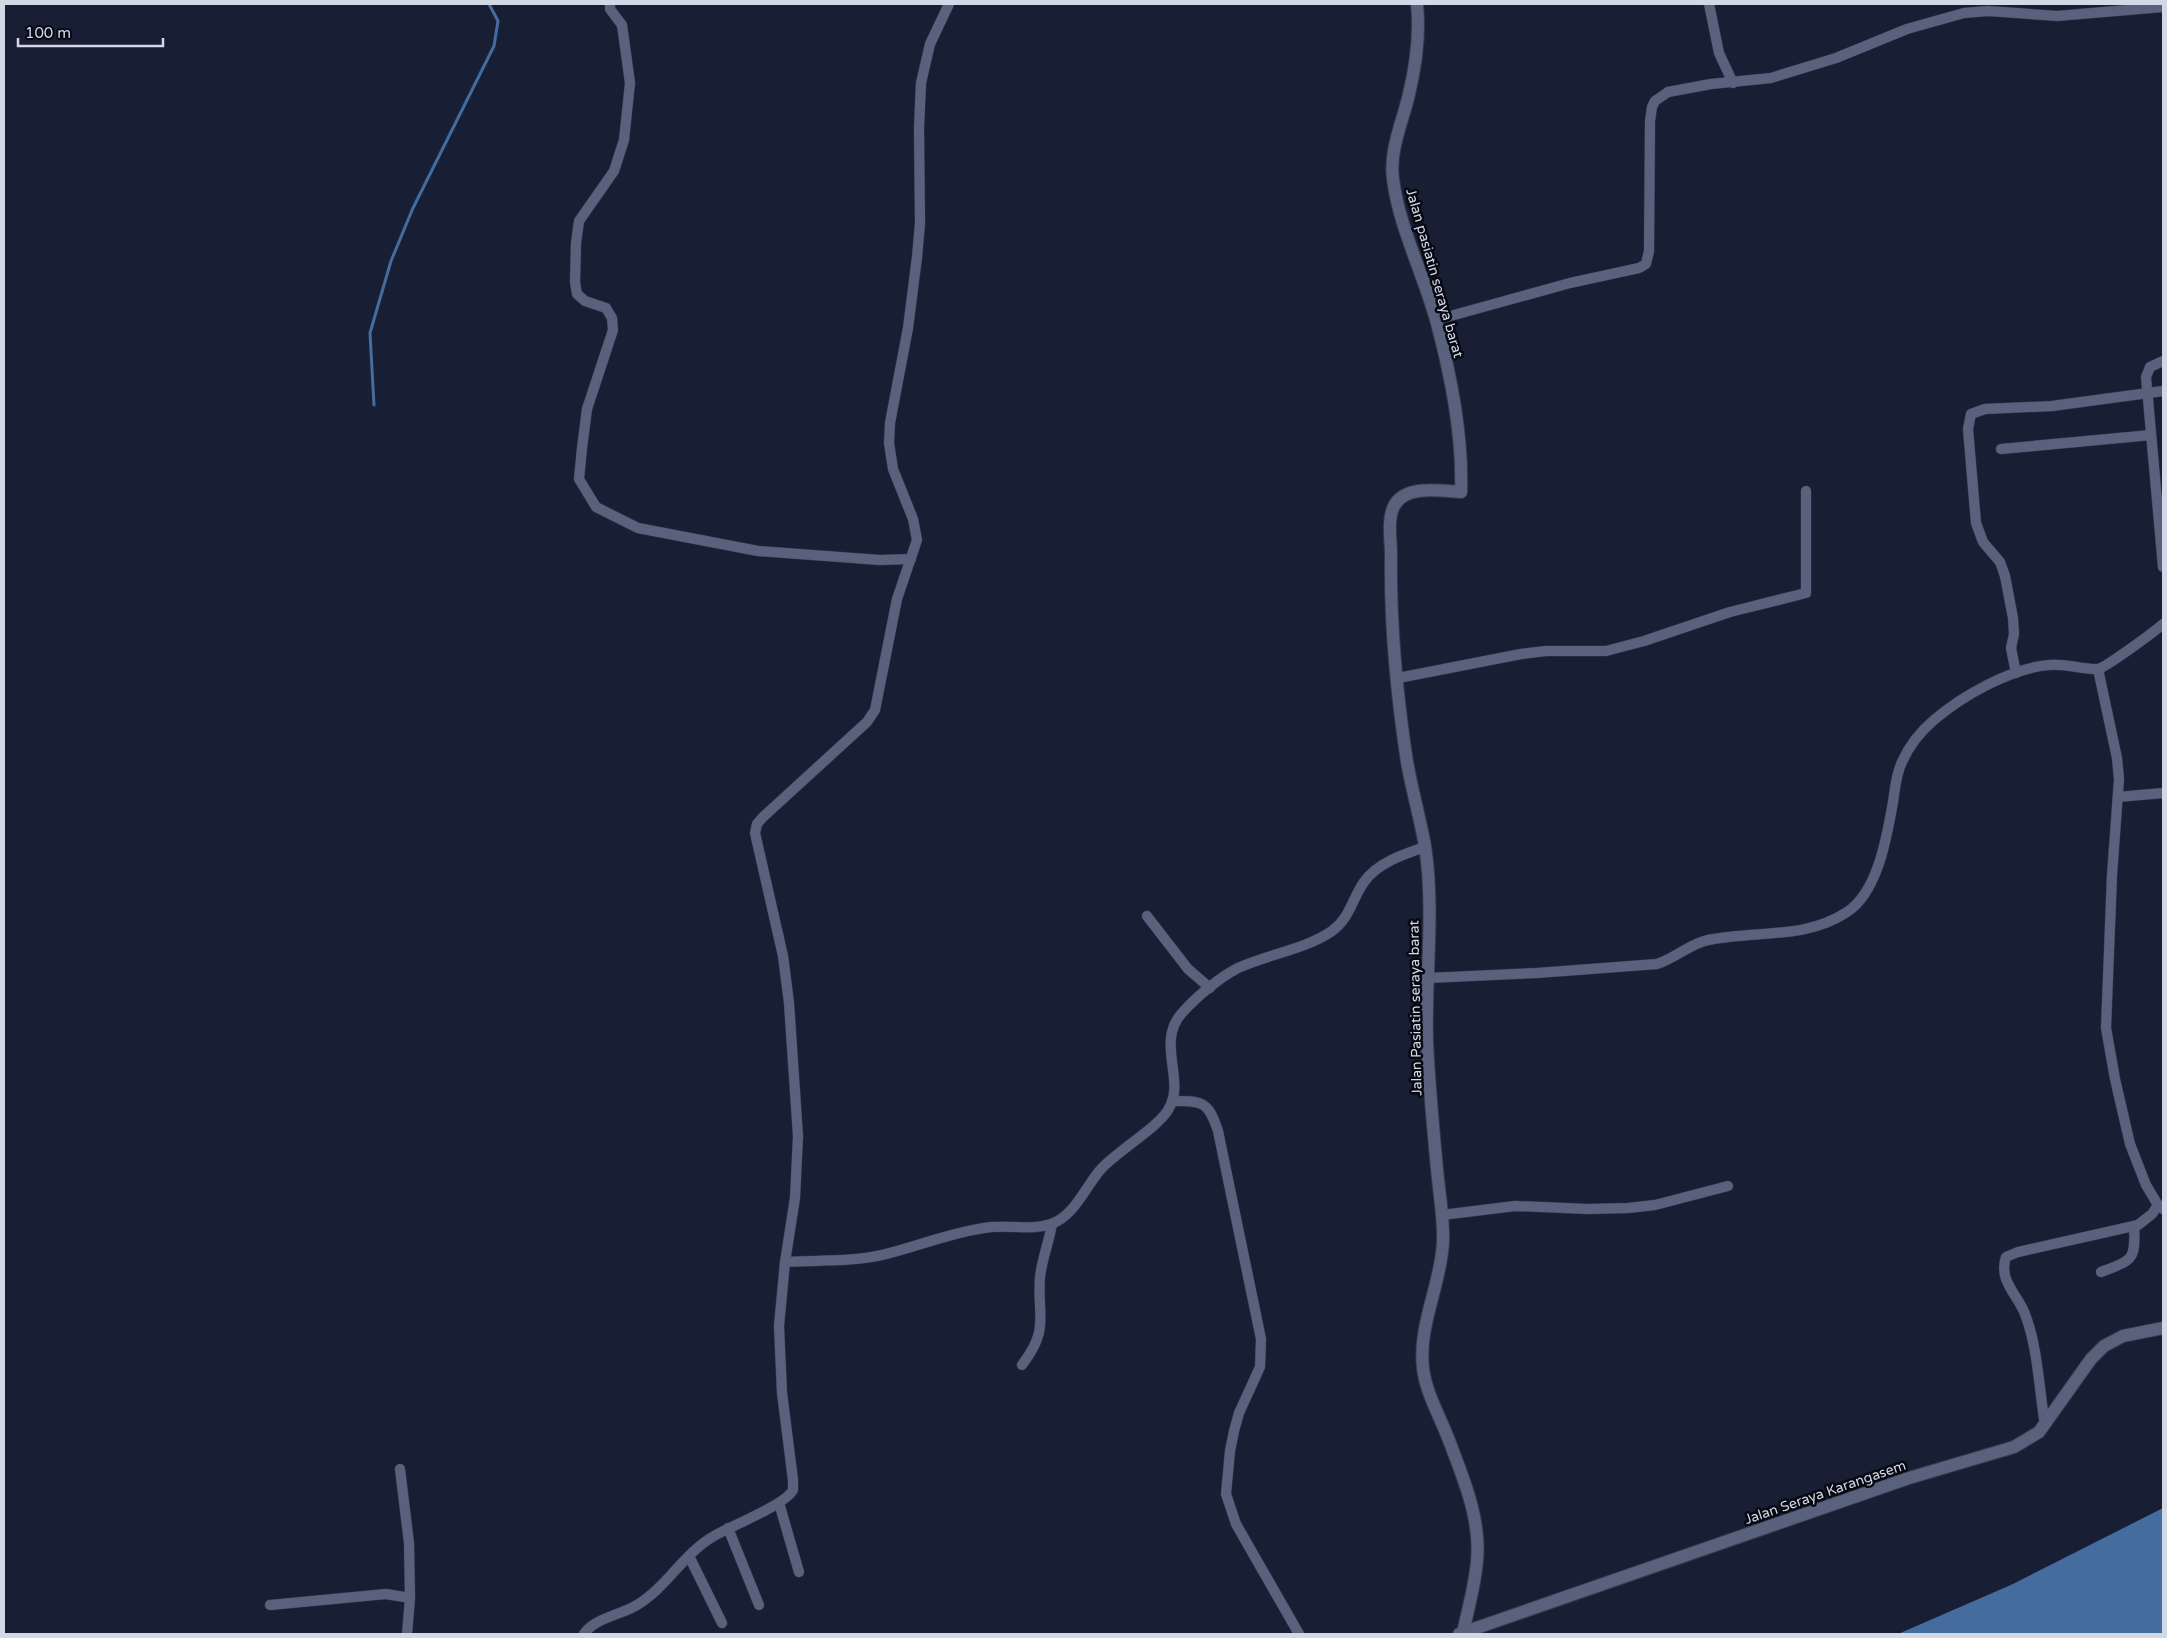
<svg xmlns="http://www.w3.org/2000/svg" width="2167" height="1638" viewBox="0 0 2167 1638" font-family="'Varela Round',sans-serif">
	<rect width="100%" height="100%" fill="#181e34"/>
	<path fill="#456c9f" d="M 2163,1508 L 2163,1634 L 1898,1634 L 2013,1584 Z"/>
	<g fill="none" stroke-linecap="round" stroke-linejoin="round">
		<path stroke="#456c9f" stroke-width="3" d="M 374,405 L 370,333 L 391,261 L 413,208 L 494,46 L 498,21 L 489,4"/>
		<defs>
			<g id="minor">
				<path d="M 610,4 L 610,9 L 622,25 L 630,83 L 624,140 L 614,171 L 579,221 L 576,243 L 575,282 L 577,294 L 585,301 L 606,308 L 612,318 L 613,330 L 587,409 L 582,448 L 579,479 L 596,507 L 638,528 L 758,551 L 880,560 L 911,559"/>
				<path d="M 1709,4 L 1719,53 L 1733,83"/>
				<path d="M 1436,320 L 1570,283 L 1639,268 L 1646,264 L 1649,251 L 1650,121 L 1652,107 L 1655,101 L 1668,92 L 1711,84 L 1771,78 L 1836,58 L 1907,29 L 1964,13 L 1988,11 L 2057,16 L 2163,7"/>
				<path d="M 2163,361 L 2150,367 L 2146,377 L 2163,567"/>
				<path d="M 2001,449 L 2151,435"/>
				<path d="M 2098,669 L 2117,758 L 2119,779 L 2112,875 L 2106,1028 L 2115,1079 L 2130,1144 L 2146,1185 L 2158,1205 L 2163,1209"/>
				<path d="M 2016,673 L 2011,648 L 2014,634 L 2013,618 L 2005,576 L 2000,562 L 1983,542 L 1976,523 L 1968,429 L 1971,414 L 1985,409 L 2052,406 L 2163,391"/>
				<path d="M 1398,678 L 1521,654 L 1546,651 L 1606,651 L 1644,641 L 1730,612 L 1806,593 L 1806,491"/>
				<path d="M 2118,797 L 2163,793"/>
				<path d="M 1147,916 L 1188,969 L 1210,988"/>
				<path d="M 1428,978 L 1537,973 L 1657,964 C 1676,958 1689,944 1708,940 C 1755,930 1805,940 1847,912 C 1878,892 1887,836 1893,802 C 1895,789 1896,774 1902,762 C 1909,746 1921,731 1934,720 C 1962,696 2011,668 2049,665 C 2064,663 2085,670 2098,669 C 2105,668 2154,632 2163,624"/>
				<path d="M 1172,1101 C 1203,1101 1208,1101 1218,1131 L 1261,1339 L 1260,1367 L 1239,1413 L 1234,1431 L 1230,1451 L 1226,1494 L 1236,1524 L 1299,1634"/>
				<path d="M 1442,1215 L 1515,1206 L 1588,1209 L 1628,1208 L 1655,1205 L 1728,1186"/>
				<path d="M 785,1262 C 817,1260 851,1262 882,1255 C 916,1247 949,1233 984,1228 C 1006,1224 1030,1231 1051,1224 C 1075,1216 1086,1185 1102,1168 C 1119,1150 1157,1128 1168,1110 C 1187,1081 1155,1043 1182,1013 C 1195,998 1220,977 1238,968 C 1268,954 1304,950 1332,931 C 1350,918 1352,899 1364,882 C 1377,863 1404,854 1425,847"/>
				<path d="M 2101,1272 C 2132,1260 2136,1261 2134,1226"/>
				<path d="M 1022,1365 C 1050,1328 1037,1318 1040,1277 C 1042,1259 1049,1242 1052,1224"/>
				<path d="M 2045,1425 C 2039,1389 2038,1348 2025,1314 C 2018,1295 1998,1281 2006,1257 L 2018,1252 L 2138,1225 L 2152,1214 L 2158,1205"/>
				<path d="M 400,1469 L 409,1543 L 410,1598 L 407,1634"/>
				<path d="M 779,1503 L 799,1572"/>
				<path d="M 728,1528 L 759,1605"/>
				<path d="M 689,1556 L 722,1623"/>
				<path d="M 270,1605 L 386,1594 L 410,1598"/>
				<path d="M 584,1634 C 594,1618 621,1615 637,1605 C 667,1587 684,1553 714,1536 C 731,1526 785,1505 793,1490 L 793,1480 L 782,1393 L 779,1326 L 785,1262 L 795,1198 L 798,1136 L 789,1003 L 783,956 L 755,833 L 757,824 L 763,817 L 867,722 L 875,710 L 897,599 L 917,540 L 913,519 L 893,469 L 889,443 L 890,423 L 908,328 L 917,257 L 920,223 L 919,128 L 921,83 L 930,44 L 949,4"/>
			</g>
			<g id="tertiary">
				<path d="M 1417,4 C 1420,34 1416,65 1409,94 C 1403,121 1389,150 1393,179 C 1399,227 1423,273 1436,320 C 1451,375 1463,435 1461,492 C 1441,491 1405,484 1394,506 C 1387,520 1391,540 1391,555 C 1390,622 1397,696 1407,762 C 1412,790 1420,818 1425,846 C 1435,910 1425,977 1427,1041 C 1429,1084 1433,1127 1437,1169 C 1439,1193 1444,1218 1443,1242 C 1441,1285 1418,1325 1423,1368 C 1426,1394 1441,1418 1450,1443 C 1464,1480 1481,1520 1477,1561 C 1475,1585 1468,1609 1463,1633"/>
				<path d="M 1459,1634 L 1909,1478 L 2014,1447 L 2039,1432 L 2091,1359 L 2104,1346 L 2123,1336 L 2163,1328"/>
			</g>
		</defs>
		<use href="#minor" stroke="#36394c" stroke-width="11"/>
		<use href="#tertiary" stroke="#36394c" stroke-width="14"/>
		<use href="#minor" stroke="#59617c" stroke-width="10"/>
		<use href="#tertiary" stroke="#59617c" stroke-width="12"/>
	</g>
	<g text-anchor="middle" stroke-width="5" stroke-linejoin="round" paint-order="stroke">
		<g font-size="14" fill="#d3d8e7" stroke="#060912">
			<text transform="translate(1435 273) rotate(74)" y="5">Jalan pasiatin seraya barat</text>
			<text transform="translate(1415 1008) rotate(-91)" y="5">Jalan Pasiatin seraya barat</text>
			<text transform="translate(1825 1492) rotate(-19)" y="5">Jalan Seraya Karangasem</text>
		</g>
	</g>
	<rect width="2167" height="1638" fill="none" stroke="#d3d8e7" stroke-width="10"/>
	<path d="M18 38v8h145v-8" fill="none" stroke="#d3d8e7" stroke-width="2.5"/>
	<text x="25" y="38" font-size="15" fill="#d3d8e7" stroke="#060912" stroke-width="4" paint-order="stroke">100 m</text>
</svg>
